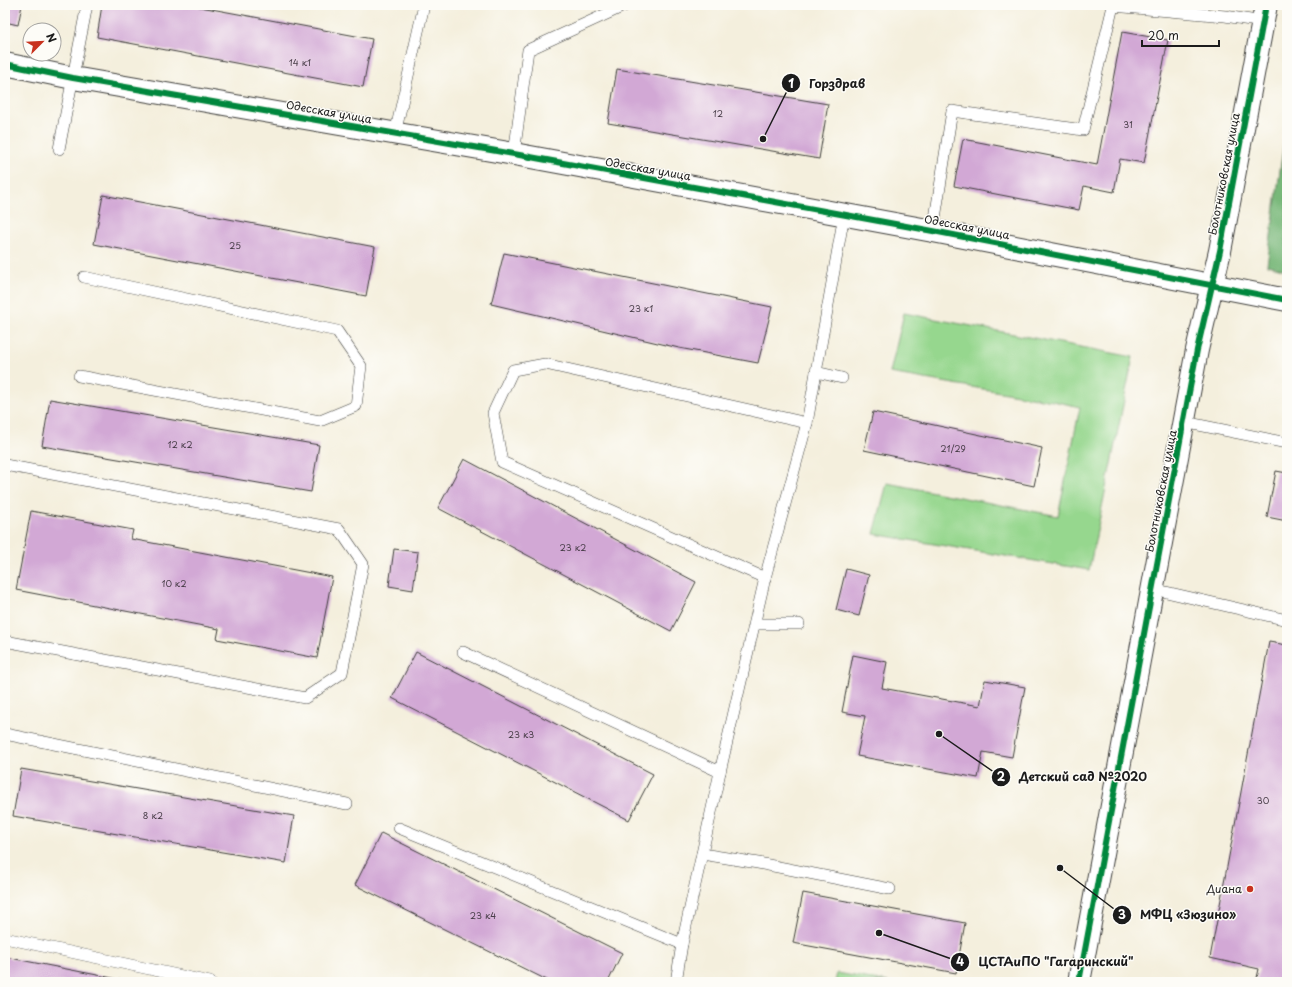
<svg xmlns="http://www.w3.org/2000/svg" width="1292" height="987" viewBox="0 0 1292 987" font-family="'Playpen Sans',sans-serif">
	<rect width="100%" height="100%" fill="#fdfcf7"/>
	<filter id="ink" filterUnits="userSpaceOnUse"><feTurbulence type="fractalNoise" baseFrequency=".025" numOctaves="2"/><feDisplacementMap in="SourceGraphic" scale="8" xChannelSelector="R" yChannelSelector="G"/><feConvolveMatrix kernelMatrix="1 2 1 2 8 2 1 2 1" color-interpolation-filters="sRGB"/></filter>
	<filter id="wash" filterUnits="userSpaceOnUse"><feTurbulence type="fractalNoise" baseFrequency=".012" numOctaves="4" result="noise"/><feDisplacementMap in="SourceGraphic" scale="16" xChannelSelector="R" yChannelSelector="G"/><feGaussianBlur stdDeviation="0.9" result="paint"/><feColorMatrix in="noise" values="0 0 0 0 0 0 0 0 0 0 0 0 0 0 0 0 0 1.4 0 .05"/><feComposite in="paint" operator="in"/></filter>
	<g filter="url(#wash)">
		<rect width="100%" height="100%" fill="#f4efdd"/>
		<g fill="#96d78e" stroke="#597a55">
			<path d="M 904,313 L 1133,357 L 1089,570 L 874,534 L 887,483 L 1058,516 L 1080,407 L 1053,401 L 890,373 Z"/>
			<path d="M 837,973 L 888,982 L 835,982 Z"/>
		</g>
		<path fill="#78b879" stroke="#4a6a4a" d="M 1287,119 L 1287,270 L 1267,265 Z"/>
		<g id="blocks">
			<g fill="#d2a8d5">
				<path d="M 5,5 L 22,5 L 18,25 L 5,22 Z"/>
				<path d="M 102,5 L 190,5 L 372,39 L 363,87 L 97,37 Z"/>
				<path d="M 1122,32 L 1168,40 L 1144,163 L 1120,159 L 1114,192 L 1084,186 L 1079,210 L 954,186 L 963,139 L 1097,165 Z"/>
				<path d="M 617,69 L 828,104 L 819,159 L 608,123 Z"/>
				<path d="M 103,195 L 375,247 L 366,296 L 94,244 Z"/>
				<path d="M 504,253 L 772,307 L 758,363 L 679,348 L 491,304 Z"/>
				<path d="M 50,399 L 319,445 L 311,492 L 42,446 Z"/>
				<path d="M 873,412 L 1042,448 L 1034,486 L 864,450 Z"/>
				<path d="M 464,459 L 696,582 L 671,631 L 438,508 Z"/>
				<path d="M 1276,471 L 1287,473 L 1287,521 L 1267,517 Z"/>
				<path d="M 31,511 L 133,530 L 131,539 L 332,577 L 317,658 L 217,639 L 219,629 L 16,590 Z"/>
				<path d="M 394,549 L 418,552 L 413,590 L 389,586 Z"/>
				<path d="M 846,569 L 869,575 L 859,616 L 836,610 Z"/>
				<path d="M 1269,642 L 1287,645 L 1287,982 L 1256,982 L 1259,969 L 1210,958 Z"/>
				<path d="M 416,652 L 653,774 L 629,820 L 392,698 Z"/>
				<path d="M 853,655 L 887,662 L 882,688 L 980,706 L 985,680 L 1025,687 L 1012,757 L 983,752 L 978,778 L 857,756 L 865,716 L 842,712 Z"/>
				<path d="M 21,769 L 294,816 L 286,863 L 13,816 Z"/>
				<path d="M 381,833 L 622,953 L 608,982 L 551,982 L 355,885 Z"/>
				<path d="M 803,893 L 965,923 L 956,973 L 793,943 Z"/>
				<path d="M 5,957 L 128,981 L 128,982 L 5,982 Z"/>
			</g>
		</g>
	</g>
	<g filter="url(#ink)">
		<use href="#blocks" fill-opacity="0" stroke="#3c3c39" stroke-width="1"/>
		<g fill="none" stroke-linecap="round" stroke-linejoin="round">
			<defs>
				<g id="service">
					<path d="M 395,134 L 424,5"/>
					<path d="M 59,149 L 87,5"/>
					<path d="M 514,154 L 528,50 L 626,5"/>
					<path d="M 933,231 L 952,111 L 1083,130 L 1113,6 L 1225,16 L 1263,22"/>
					<path d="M 816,372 L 842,378"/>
					<path d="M 79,376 L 320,421 L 356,406 L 361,366 L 337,331 L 84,277"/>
					<path d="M 1184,422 L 1287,443"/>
					<path d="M 5,465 L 339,529 L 363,564 L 342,673 L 305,698 L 5,641"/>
					<path d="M 765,578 L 502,462 L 493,413 L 513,370 L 545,364 L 807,423"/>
					<path d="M 1153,589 L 1287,620"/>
					<path d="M 755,624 L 799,624"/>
					<path d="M 463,652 L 720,772"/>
					<path d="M 5,734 L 347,804"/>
					<path d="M 399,828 L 682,944"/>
					<path d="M 702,854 L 758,863 L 890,889"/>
					<path d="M 5,938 L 210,982"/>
					<path d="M 676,982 L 682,944 L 720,772 L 765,578 L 807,423 L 844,215"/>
				</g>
				<path id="minor" d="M 5,64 L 73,78 L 514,154 L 933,231 L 1287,300"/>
				<path id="tertiary" d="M 1079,982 L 1197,350 L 1220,251 L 1266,5"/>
			</defs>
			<use href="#service" stroke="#3c3c39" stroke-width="12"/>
			<use href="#minor" stroke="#3c3c39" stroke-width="24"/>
			<use href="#tertiary" stroke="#3c3c39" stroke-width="24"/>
			<use href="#service" stroke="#fff" stroke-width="11"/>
			<use href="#minor" stroke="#fff" stroke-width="22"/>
			<use href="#tertiary" stroke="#fff" stroke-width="22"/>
			<defs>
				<g id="cycleway">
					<path d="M 5,64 L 73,78 L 514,154 L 933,231 L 1287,300"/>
					<path d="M 1079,982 L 1197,350 L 1220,251 L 1266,5"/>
				</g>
			</defs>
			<use href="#cycleway" stroke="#fdfcf7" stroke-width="8"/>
			<use href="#cycleway" stroke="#00873e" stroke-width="6"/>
		</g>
	</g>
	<circle fill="#c8321e" stroke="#fdfcf7" stroke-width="1.5" cx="1250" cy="889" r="4"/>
	<g text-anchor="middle" stroke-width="3" stroke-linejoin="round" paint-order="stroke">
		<g font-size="9" fill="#4a3f4a">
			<text x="300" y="66">14 к1</text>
			<text x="718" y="117">12</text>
			<text x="1128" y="128">31</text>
			<text x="235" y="249">25</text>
			<text x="641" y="312">23 к1</text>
			<text x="180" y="448">12 к2</text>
			<text x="953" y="452">21/29</text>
			<text x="573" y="551">23 к2</text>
			<text x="174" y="587">10 к2</text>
			<text x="521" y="738">23 к3</text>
			<text x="1263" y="804">30</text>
			<text x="153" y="819">8 к2</text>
			<text x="483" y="919">23 к4</text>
		</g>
		<g font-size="11" fill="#1c1c1c" stroke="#fdfcf7">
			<text transform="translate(329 112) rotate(10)" y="4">Одесская улица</text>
			<text transform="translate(648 169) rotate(10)" y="4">Одесская улица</text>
			<text transform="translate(1224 174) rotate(-79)" y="4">Болотниковская улица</text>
			<text transform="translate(967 227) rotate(11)" y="4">Одесская улица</text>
			<text transform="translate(1161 491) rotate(-79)" y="4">Болотниковская улица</text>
		</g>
		<g font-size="11" fill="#1c1c1c" stroke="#fdfcf7" text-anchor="end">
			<text x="1242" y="893">Диана</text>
		</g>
	</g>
	<path fill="none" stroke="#1c1c1c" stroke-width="1.5" d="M763 139L791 83M939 734L1001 777M1060 868L1122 915M879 933L960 962"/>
	<g fill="#1c1c1c" stroke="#fdfcf7" stroke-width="1.5">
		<circle cx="763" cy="139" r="4"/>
		<circle cx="939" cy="734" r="4"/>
		<circle cx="1060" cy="868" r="4"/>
		<circle cx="879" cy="933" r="4"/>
		<circle cx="791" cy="83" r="10"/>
		<circle cx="1001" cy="777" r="10"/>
		<circle cx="1122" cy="915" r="10"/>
		<circle cx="960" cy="962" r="10"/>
	</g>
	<g font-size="12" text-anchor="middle" font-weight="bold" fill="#fff">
		<text x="791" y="88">1</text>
		<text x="1001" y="781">2</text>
		<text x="1122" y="919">3</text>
		<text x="960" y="966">4</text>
	</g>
	<g font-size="12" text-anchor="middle" font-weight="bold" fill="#1c1c1c" stroke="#fdfcf7" stroke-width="3" stroke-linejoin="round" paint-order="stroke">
		<text x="837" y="88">Горздрав</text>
		<text x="1083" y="781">Детский сад №2020</text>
		<text x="1188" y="919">МФЦ «Зюзино»</text>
		<text x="1056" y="966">ЦСТАиПО "Гагаринский"</text>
	</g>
	<rect width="1292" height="987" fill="none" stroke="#fdfcf7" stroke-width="20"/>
	<g transform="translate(42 42) rotate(66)"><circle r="19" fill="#fdfcf7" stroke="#a3a29f"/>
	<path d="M0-3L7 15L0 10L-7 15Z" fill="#c8321e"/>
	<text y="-6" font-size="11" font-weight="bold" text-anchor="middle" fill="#1c1c1c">N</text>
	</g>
	<path d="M1142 40v6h77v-6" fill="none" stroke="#1c1c1c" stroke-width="2"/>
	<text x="1148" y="40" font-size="12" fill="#1c1c1c" stroke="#fdfcf7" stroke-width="3" paint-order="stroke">20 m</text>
</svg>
